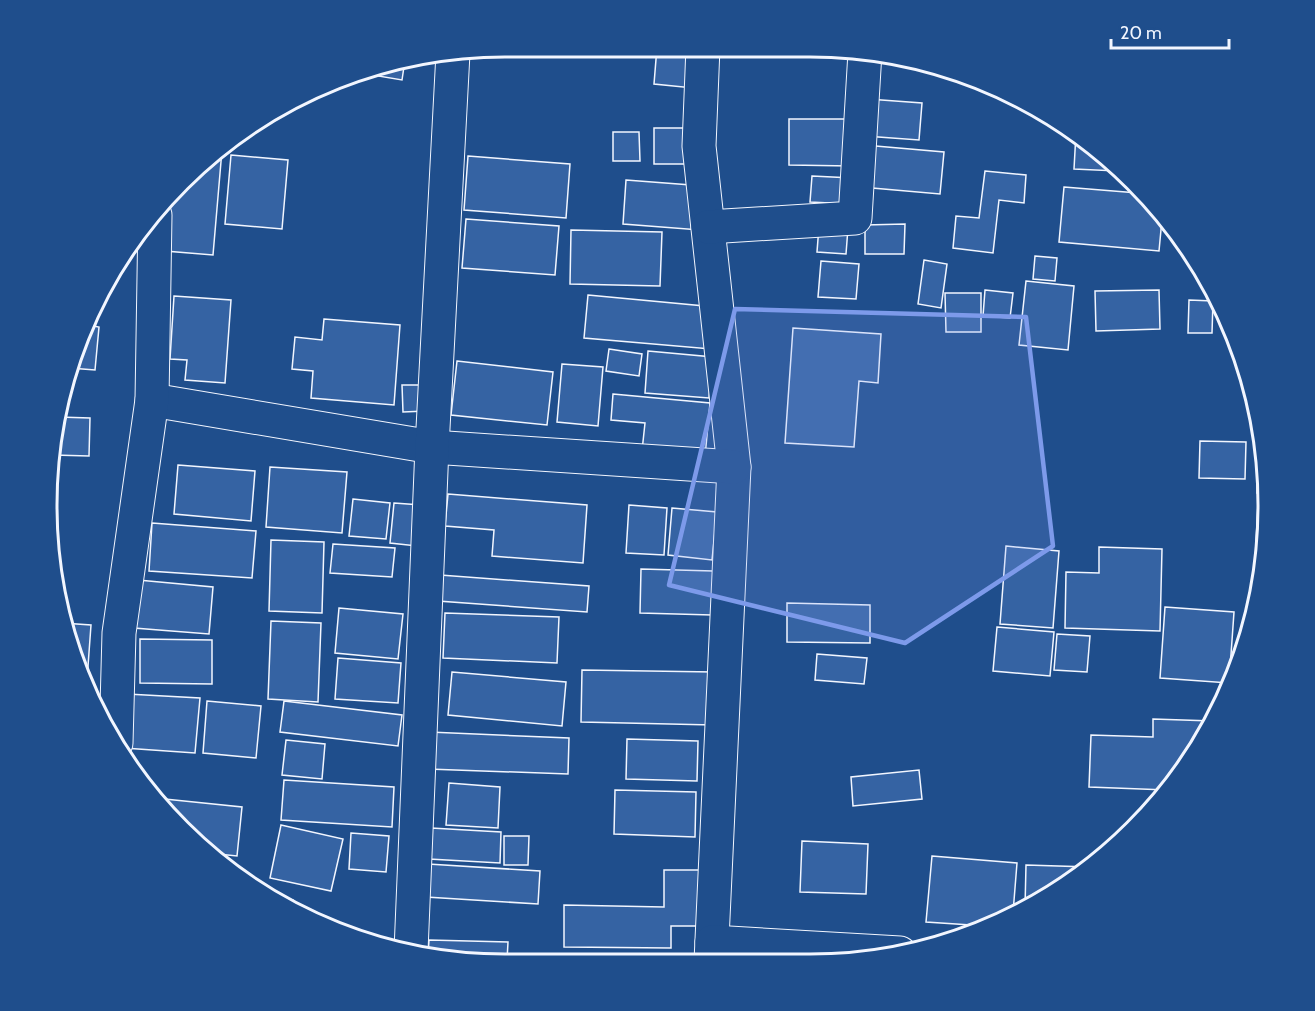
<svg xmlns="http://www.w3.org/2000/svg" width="1315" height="1011" viewBox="0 0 1315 1011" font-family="Cabin,sans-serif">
	<rect width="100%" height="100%" fill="#1f4e8c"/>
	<g fill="#3563a3" stroke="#f2f6ff" stroke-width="1.5">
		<path d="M 577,47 L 596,47 L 597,51 L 577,52 Z"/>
		<path d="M 657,47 L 693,47 L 693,88 L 654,84 Z"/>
		<path d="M 405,60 L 402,80 L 366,74 L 367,70 L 386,62 Z"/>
		<path d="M 868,99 L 922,103 L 919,140 L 865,136 Z"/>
		<path d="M 789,119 L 851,119 L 851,166 L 789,165 Z"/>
		<rect x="654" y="128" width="38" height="36"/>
		<path d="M 613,132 L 639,132 L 640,161 L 613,161 Z"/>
		<path d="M 1076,133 L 1089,141 L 1117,171 L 1074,169 Z"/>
		<path d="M 864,145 L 944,152 L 940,194 L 861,187 Z"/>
		<path d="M 222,150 L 213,255 L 165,251 L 170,195 L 181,181 Z"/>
		<path d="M 231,155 L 288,160 L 282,229 L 225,224 Z"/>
		<path d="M 468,156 L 570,164 L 566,218 L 464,210 Z"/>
		<path d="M 985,171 L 1026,175 L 1024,203 L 999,200 L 993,253 L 953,248 L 956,216 L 979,218 Z"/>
		<path d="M 812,176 L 852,178 L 850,204 L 810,202 Z"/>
		<path d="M 626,180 L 704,186 L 700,230 L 623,224 Z"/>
		<path d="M 1064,187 L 1138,193 L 1162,219 L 1159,251 L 1059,242 Z"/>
		<path d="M 466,219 L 559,226 L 555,275 L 462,268 Z"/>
		<path d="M 905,224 L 904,254 L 865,254 L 865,225 Z"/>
		<path d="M 819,226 L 848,228 L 846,254 L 817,252 Z"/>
		<path d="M 571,230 L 662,232 L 660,286 L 570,284 Z"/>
		<path d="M 1035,256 L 1057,258 L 1055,281 L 1033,279 Z"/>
		<path d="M 924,260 L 947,264 L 941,308 L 918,304 Z"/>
		<path d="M 821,261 L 859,264 L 856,299 L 818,297 Z"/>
		<path d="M 1026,281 L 1074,286 L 1068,350 L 1019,345 Z"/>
		<path d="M 985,290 L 1013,293 L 1010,318 L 983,316 Z"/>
		<path d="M 1159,290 L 1160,329 L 1096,331 L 1095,291 Z"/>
		<path d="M 945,293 L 981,293 L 981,332 L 946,332 Z"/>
		<path d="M 588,295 L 715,307 L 711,349 L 584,338 Z"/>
		<path d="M 174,296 L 231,300 L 225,383 L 185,380 L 187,360 L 170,359 Z"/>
		<path d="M 1189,300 L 1213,301 L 1212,333 L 1188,333 Z"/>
		<path d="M 324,319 L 400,325 L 394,405 L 311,398 L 313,371 L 292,369 L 295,337 L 322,340 Z"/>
		<path d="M 88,325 L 99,327 L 95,370 L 70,368 Z"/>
		<path d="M 1232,327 L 1234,330 L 1237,341 L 1232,341 Z"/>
		<path d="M 793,328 L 881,334 L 878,383 L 859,381 L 854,447 L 785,443 Z"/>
		<path d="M 609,349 L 642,354 L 639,376 L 606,371 Z"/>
		<path d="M 648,351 L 713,357 L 709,398 L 645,393 Z"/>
		<path d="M 457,361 L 553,372 L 547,425 L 451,415 Z"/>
		<path d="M 562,364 L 603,367 L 598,426 L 557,422 Z"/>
		<path d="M 402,385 L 425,385 L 426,411 L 403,412 Z"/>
		<path d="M 613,394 L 710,403 L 705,457 L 642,451 L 645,423 L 611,420 Z"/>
		<path d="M 58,417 L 90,418 L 89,456 L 53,455 Z"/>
		<path d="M 1200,441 L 1246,442 L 1245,479 L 1199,478 Z"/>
		<path d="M 1258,446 L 1263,447 L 1267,493 L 1257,493 Z"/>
		<path d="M 178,465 L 255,471 L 251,521 L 174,514 Z"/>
		<path d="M 270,467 L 347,472 L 342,533 L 266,527 Z"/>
		<path d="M 448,494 L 587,505 L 583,563 L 492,556 L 494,530 L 445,526 Z"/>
		<path d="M 353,499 L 390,503 L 386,539 L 349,536 Z"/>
		<path d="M 394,503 L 421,505 L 417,546 L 390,543 Z"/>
		<path d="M 1258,503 L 1268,504 L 1268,506 L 1263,561 L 1255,561 Z"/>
		<path d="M 629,505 L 667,508 L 664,555 L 626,553 Z"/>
		<path d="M 672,508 L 717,512 L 712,560 L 668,555 Z"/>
		<path d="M 152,523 L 256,531 L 252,578 L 149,571 Z"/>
		<path d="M 271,540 L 324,542 L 322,613 L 269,611 Z"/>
		<path d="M 333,544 L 395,548 L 392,577 L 330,573 Z"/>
		<path d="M 1006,546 L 1059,551 L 1053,628 L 1000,624 Z"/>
		<path d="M 1099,547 L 1162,549 L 1160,631 L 1065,628 L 1066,572 L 1099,573 Z"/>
		<path d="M 641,569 L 713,571 L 712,615 L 640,613 Z"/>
		<path d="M 440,575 L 589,586 L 587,612 L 438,601 Z"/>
		<path d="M 138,580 L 213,587 L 209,634 L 134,628 Z"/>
		<path d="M 787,603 L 870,605 L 870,643 L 787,642 Z"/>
		<path d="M 1165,607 L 1234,612 L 1229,683 L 1160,678 Z"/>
		<path d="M 339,608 L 403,614 L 398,659 L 335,653 Z"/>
		<path d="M 445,613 L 559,617 L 557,663 L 443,658 Z"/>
		<path d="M 271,621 L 321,623 L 318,702 L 268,699 Z"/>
		<path d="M 62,623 L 91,625 L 87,680 L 62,625 Z"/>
		<path d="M 997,627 L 1054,632 L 1050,676 L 993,671 Z"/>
		<path d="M 1057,634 L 1090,636 L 1087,672 L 1054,670 Z"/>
		<path d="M 140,639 L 212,640 L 212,684 L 140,683 Z"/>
		<path d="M 817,654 L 867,658 L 864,684 L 815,680 Z"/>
		<path d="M 338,658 L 401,663 L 398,703 L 335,699 Z"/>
		<path d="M 582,670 L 714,672 L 713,725 L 581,722 Z"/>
		<path d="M 452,672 L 566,682 L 562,726 L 448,715 Z"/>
		<path d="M 127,694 L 200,698 L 195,753 L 124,748 Z"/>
		<path d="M 207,701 L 261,706 L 256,758 L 203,753 Z"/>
		<path d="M 284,701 L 402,715 L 398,746 L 280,732 Z"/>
		<path d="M 1153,719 L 1212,721 L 1191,761 L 1167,790 L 1089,787 L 1091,735 L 1153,737 Z"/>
		<path d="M 429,732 L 569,738 L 568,774 L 428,769 Z"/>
		<path d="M 627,739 L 698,741 L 697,781 L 626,779 Z"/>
		<path d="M 286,740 L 325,744 L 322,779 L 282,775 Z"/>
		<path d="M 919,770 L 922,799 L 853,806 L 851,777 Z"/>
		<path d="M 284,780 L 394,787 L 392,827 L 281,820 Z"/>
		<path d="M 449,783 L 500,787 L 498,828 L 446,825 Z"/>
		<path d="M 615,790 L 696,792 L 695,837 L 614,834 Z"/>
		<path d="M 155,798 L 242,807 L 237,856 L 208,853 L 192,839 L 193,827 L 177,825 Z"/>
		<path d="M 281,825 L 343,839 L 331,891 L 270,878 Z"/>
		<path d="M 431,828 L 501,832 L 500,863 L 429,859 Z"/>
		<path d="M 351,833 L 389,836 L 386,872 L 349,869 Z"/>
		<path d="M 504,836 L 529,836 L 528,865 L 504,865 Z"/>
		<path d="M 802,841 L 868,844 L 866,894 L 800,892 Z"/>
		<path d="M 932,856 L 1017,863 L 1013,913 L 986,926 L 926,922 Z"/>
		<path d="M 428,864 L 540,871 L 538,904 L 426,897 Z"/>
		<path d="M 1026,865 L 1089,867 L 1064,887 L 1025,907 Z"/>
		<path d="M 664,870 L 700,870 L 699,926 L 671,926 L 671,948 L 564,947 L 564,905 L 664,907 Z"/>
		<path d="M 258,891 L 293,900 L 291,909 Z"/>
		<path d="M 429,940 L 508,942 L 507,961 L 445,961 L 428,956 Z"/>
	</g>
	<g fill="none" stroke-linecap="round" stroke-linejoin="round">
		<defs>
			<g id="street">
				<path d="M 703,47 L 699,146 L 734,467 L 711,961"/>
				<path d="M 708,227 L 855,218 L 865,52"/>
				<path d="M 152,400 L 432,447 L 734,467"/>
				<path d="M 712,942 L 900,953"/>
				<path d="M 411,951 L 432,447 L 453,53"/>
			</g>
			<path id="secondary" d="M 116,743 L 119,633 L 152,400 L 155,215"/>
		</defs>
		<use href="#street" stroke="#f2f6ff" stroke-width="35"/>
		<use href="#secondary" stroke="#f2f6ff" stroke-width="35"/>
		<use href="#street" stroke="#1f4e8c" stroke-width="33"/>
		<use href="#secondary" stroke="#1f4e8c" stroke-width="33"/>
	</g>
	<path fill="#7d9aea" fill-opacity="0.2" stroke="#7d9aea" stroke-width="4.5" stroke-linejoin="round" d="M 735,309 L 1026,317 L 1053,546 L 905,643 L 669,585 Z"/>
	<path d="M0 0H1315V1011H0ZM505 57H810A448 448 0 0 1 1258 505V506A448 448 0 0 1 810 954H505A448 448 0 0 1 57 506V505A448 448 0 0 1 505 57Z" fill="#1f4e8c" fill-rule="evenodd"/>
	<path fill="none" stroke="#f2f6ff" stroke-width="3" d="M505 57H810A448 448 0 0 1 1258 505V506A448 448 0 0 1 810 954H505A448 448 0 0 1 57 506V505A448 448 0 0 1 505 57Z"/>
	<path d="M1111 39v9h118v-9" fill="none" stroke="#f2f6ff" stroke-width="3"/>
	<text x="1120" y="39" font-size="18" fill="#f2f6ff" stroke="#1f4e8c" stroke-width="4.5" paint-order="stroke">20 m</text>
</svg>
